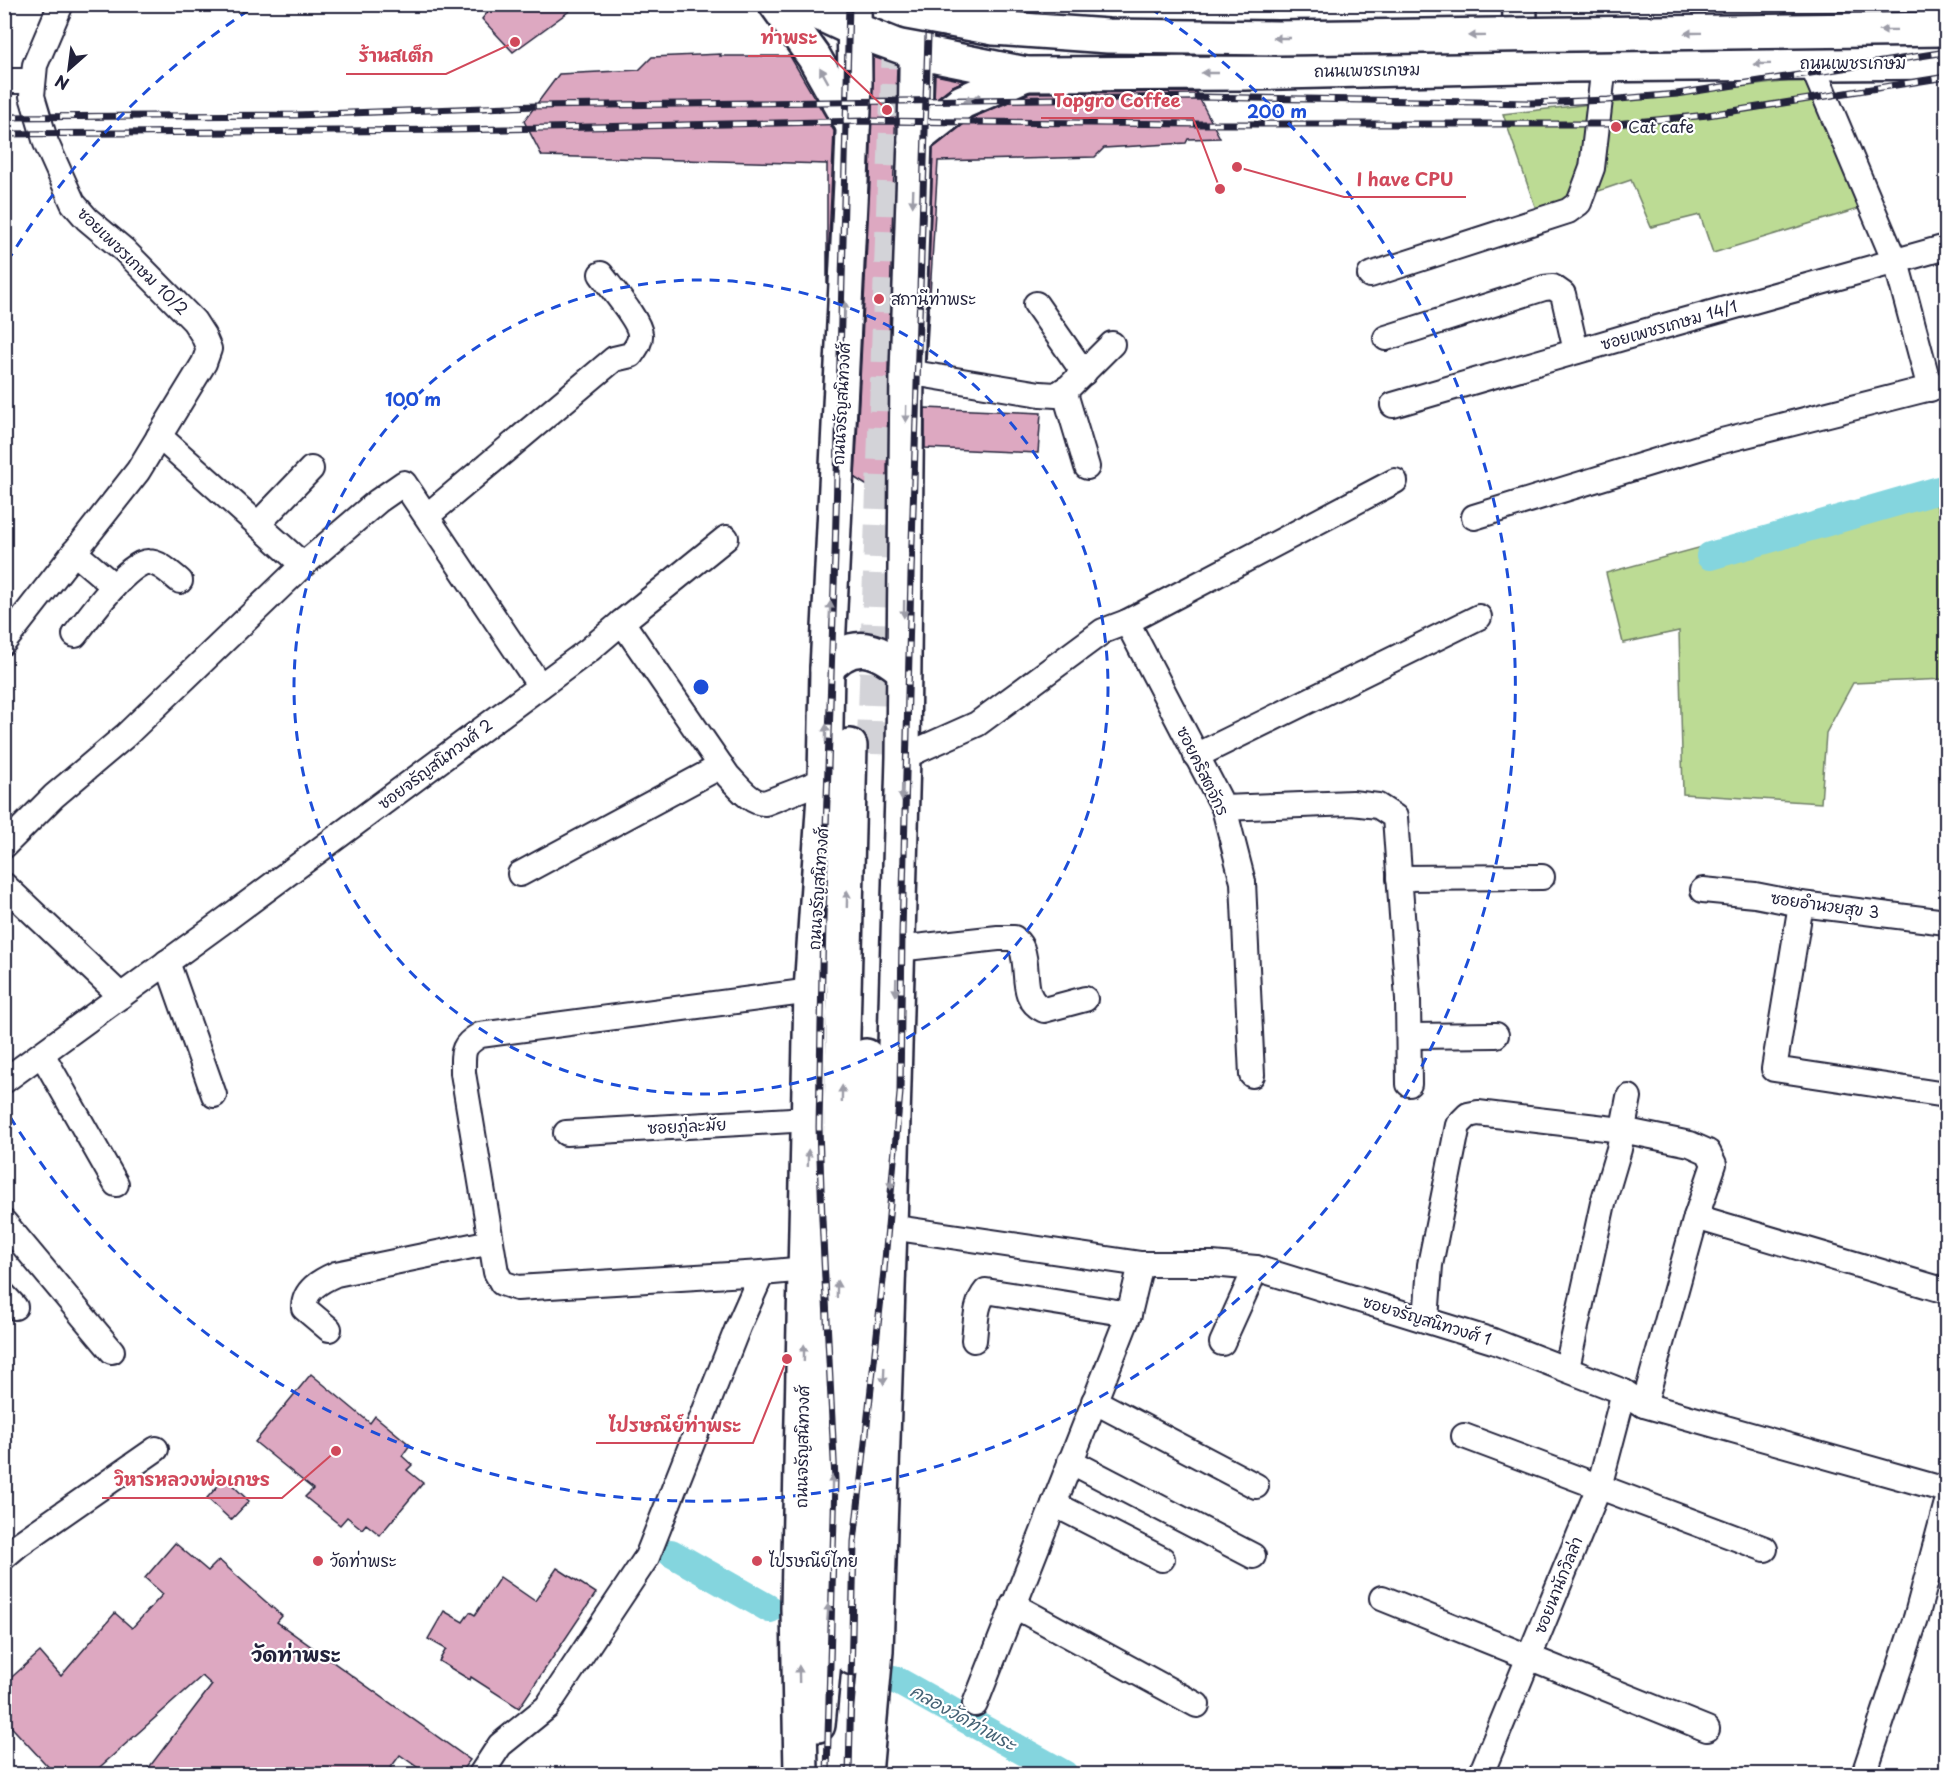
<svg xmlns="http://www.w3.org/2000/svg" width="1951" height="1779" viewBox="0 0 1951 1779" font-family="'Playpen Sans','Playpen Sans Thai',sans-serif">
	<rect width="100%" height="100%" fill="#fff"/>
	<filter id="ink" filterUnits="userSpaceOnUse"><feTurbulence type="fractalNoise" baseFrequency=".0167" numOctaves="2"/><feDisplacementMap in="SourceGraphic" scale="12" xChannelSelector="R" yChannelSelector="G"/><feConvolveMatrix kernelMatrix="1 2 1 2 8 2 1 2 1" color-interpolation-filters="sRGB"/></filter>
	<g filter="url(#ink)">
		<g fill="#bcdb94" stroke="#6f7e68" stroke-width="1.5">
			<path d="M 1817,78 L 1871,205 L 1713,253 L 1700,215 L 1651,227 L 1631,180 L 1537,212 L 1503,114 Z"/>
			<path d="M 1928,486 L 1946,529 L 1946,679 L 1853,683 L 1826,733 L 1821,803 L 1683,794 L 1679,631 L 1623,643 L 1606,573 Z"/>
		</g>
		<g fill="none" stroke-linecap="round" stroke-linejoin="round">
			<g stroke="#84d5de" stroke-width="28">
				<path d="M 1710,556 L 1946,488"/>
				<path d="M 671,1553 L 770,1609"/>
				<path d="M 894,1679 L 1064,1774"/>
			</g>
		</g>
		<g fill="#dda8c1" stroke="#22223b" stroke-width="1.5">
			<path d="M 494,4 L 579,4 L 513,52 L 482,19 Z"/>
			<path d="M 721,54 L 720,56 L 790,56 L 834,131 L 827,283 L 827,164 L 542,156 L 524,121 L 559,74 L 639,70 L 652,57 Z"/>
			<path d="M 873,57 L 897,65 L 888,371 L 887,482 L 874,490 L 855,478 L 870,183 Z"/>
			<path d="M 935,75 L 964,81 L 951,87 L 934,100 Z"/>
			<path d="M 1196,92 L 1220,138 L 1188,139 L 1186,143 L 1104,148 L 1095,157 L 938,161 L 926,361 L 933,148 L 972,118 L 1030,93 Z"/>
			<path d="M 925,408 L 1041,413 L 1038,453 L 925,448 Z"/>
			<path d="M 311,1374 L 370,1423 L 375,1416 L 410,1445 L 402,1456 L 412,1465 L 407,1470 L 423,1483 L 380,1535 L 366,1524 L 362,1529 L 347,1517 L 340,1525 L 305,1497 L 313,1489 L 255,1442 Z"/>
			<path d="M 225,1478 L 249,1501 L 231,1520 L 207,1498 Z"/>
			<path d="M 175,1543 L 208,1571 L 219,1560 L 282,1616 L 277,1622 L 470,1760 L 459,1774 L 427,1774 L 400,1755 L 386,1774 L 144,1774 L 212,1685 L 202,1676 L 92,1774 L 55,1774 L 4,1719 L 4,1684 L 40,1652 L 61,1676 L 115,1613 L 132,1628 L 163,1594 L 145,1578 Z"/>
			<path d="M 557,1568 L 596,1593 L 519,1708 L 471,1677 L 470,1680 L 439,1661 L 446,1649 L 428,1639 L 444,1611 L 463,1622 L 470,1612 L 475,1615 L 500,1577 L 535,1601 Z"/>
		</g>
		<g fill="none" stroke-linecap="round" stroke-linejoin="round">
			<path stroke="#d3d3d8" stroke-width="33" stroke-dasharray="33 16" stroke-linecap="butt" d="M 873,754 L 900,4"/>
			<defs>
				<g id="minor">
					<path d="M 1811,63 L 1898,269 L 1930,389"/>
					<path d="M 4,81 L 33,81"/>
					<path d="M 1370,275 L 1568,211 L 1579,203 L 1592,168 L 1604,65"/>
					<path d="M 1036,304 L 1084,373"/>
					<path d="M 1386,338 L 1544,288 L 1553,287 L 1563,294 L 1576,351"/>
					<path d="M 907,372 L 1040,394 L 1056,395 L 1069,387 L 1112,344"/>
					<path d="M 1064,390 L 1087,467"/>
					<path d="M 1393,405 L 1636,334 L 1946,247"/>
					<path d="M 159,436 L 303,565"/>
					<path d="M 427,516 L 614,359 L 631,355 C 635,349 641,342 640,334 C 639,320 610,287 601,274"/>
					<path d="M 1474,517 L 1718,442 L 1946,384"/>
					<path d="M 258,524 L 311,469"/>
					<path d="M 74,552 L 114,586"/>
					<path d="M 622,622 L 726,538"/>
					<path d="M 1127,622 L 1224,808 L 1243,882 L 1252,1075"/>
					<path d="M 75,635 C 87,619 129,561 148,562 C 160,562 171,574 180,581"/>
					<path d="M 4,642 L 138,471 L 204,363 L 209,349 L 203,335 L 194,321 L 124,250 L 87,219 L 73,203 L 46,143 L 32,96 L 35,65 L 61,4"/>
					<path d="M 1196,756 L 1479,617"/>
					<path d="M 903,757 L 977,724 L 1103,631 L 1127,622 L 1395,481"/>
					<path d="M 1224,808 L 1352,803 L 1378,806 L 1395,817 L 1408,999 L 1409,1084"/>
					<path d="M 4,846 L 54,796 L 125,736 L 303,565 L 378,501 L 404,483 L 540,686"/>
					<path d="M 520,874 L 721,766"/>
					<path d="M 1399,878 L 1542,877"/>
					<path d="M 4,885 L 121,996"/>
					<path d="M 1703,890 L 1755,895 L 1801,904 L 1946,922"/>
					<path d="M 1801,904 L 1774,1069 L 1946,1095"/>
					<path d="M 897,949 L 998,938 L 1014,938 C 1017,941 1021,945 1022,949 C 1030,972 1019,998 1044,1010 L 1085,999"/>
					<path d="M 167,962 L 214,1095"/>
					<path d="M 1410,1036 L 1496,1035"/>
					<path d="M 42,1054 L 116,1184"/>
					<path d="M 4,1081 L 221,923 L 589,650 L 622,622 L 728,776 C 739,787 750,803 765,803 L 825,780"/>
					<path d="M 566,1133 L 809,1119"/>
					<path d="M 1696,1217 L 1946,1291"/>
					<path d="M 4,1222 L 112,1351"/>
					<path d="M 890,1227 L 1141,1264 L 1212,1264 L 1256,1268 L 1493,1341 L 1624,1392 L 1644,1405 L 1946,1490"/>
					<path d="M 806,1269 L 762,1273 L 517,1288 L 502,1283 L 496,1272 L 463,1073 C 463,1052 461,1046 480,1035 L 811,991"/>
					<path d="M 4,1295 L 15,1307"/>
					<path d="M 1426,1320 L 1430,1265 L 1458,1125 L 1468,1115 L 1478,1113 L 1622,1130 L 1690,1144 L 1708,1152 L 1714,1164 L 1696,1217 L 1644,1405"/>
					<path d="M 329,1329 L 304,1308 C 304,1290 320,1281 336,1274 L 491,1242"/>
					<path d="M 974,1340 C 976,1323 975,1304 986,1291 L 1129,1314"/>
					<path d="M 1222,1343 L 1256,1268"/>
					<path d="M 1567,1368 L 1603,1203 L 1619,1149 L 1629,1097"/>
					<path d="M 1094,1401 L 1256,1486"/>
					<path d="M 1464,1436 L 1765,1549"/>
					<path d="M 1070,1461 L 1253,1556"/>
					<path d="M 1054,1504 L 1162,1559"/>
					<path d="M 4,1557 L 18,1545 L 156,1449"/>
					<path d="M 1382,1598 L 1707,1729"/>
					<path d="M 1013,1605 L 1197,1705"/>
					<path d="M 975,1704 L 1129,1314 L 1141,1264"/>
					<path d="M 481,1774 L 500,1745 L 547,1707 L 647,1557 L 738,1327 L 762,1273"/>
					<path d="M 1481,1774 L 1599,1487 L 1624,1392"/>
					<path d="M 1864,1774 L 1916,1618 L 1946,1506"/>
				</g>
				<g id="primary">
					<path d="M 776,4 L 814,57 L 853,126"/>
					<path d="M 799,4 L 855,30 L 916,52 L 1026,74 L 1245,73 L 1566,65 L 1946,62"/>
					<path d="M 1520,4 C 1519,32 1521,35 1545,51"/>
					<path d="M 915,139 L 962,102 L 1026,74"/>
					<path d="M 827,669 C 852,638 877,648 903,670"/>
					<path d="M 853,1658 L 853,1607 L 866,1056"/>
					<path d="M 818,1725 L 829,1608 L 850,746"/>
					<path d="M 801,1774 L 798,1608 L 811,991 L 825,780 L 827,669 L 851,182 L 855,83 L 854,4"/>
					<path d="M 865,1774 L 876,1651 L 890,1227 L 903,757 L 907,372 L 915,139 L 917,4"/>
				</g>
			</defs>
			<use href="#minor" stroke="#22223b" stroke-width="28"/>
			<use href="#primary" stroke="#22223b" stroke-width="38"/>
			<use href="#minor" stroke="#fff" stroke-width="24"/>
			<use href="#primary" stroke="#fff" stroke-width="33"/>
			<defs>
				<g id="rail">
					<path d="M 4,117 L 296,115 L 536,106 L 1199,97 L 1531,103 L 1608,100 L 1677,94 L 1946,52"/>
					<path d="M 4,134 L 455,130 L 867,121 L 1198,124 L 1615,124 L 1708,115 L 1946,77"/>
					<path d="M 827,1774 L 835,1480 L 822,1219 L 819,1127 L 823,919 L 835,555 L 849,4"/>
					<path d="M 849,1774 L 854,1542 L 884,1271 L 900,1093 L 902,933 L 911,575 L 929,4"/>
				</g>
			</defs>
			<use href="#rail" stroke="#22223b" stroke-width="7"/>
			<use href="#rail" stroke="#fff" stroke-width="4.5" stroke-dasharray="14" stroke-linecap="butt"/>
			<defs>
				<path id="primary-bridge" d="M 887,4 L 907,12 L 994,28 L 1108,36 L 1278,38 L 1946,29"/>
			</defs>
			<use href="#primary-bridge" stroke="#22223b" stroke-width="38" stroke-linecap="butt"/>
			<use href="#primary-bridge" stroke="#fff" stroke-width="33"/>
		</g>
		<defs><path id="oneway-solid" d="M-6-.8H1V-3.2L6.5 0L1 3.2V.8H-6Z" transform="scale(1.5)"/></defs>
		<g fill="#9c9ca7">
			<use href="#oneway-solid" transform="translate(1888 30) rotate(179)"/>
			<use href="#oneway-solid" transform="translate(1693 33) rotate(179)"/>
			<use href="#oneway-solid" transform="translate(1477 36) rotate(179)"/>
			<use href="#oneway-solid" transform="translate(1282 38) rotate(180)"/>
			<use href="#oneway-solid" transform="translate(1762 64) rotate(179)"/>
			<use href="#oneway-solid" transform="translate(1210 73) rotate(180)"/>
			<use href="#oneway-solid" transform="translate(824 75) rotate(-119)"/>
			<use href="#oneway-solid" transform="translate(972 98) rotate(156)"/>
			<use href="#oneway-solid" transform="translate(913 198) rotate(92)"/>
			<use href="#oneway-solid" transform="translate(845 310) rotate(-87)"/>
			<use href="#oneway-solid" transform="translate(906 414) rotate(91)"/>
			<use href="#oneway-solid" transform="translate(904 609) rotate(91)"/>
			<use href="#oneway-solid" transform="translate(830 610) rotate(-87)"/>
			<use href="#oneway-solid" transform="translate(826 733) rotate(-89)"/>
			<use href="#oneway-solid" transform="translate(902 792) rotate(92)"/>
			<use href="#oneway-solid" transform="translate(847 899) rotate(-89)"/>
			<use href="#oneway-solid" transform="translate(896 987) rotate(92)"/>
			<use href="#oneway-solid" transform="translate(842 1094) rotate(-89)"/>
			<use href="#oneway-solid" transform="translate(808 1158) rotate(-89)"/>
			<use href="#oneway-solid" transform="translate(891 1181) rotate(92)"/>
			<use href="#oneway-solid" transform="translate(837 1289) rotate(-89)"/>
			<use href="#oneway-solid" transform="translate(804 1353) rotate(-89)"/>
			<use href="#oneway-solid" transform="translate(884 1376) rotate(92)"/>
			<use href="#oneway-solid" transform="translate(832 1484) rotate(-89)"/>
			<use href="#oneway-solid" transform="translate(828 1612) rotate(-86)"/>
			<use href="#oneway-solid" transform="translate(799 1674) rotate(-91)"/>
		</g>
	</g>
	<g fill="none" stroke="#1d4ed8" stroke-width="3" stroke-dasharray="10 8">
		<circle cx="701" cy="687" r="407"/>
		<path d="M7 262A814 814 0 0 1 252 8M1150 8A814 814 0 1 1 7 1112"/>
	</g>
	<g fill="#d1495b" stroke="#fff" stroke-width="2">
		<circle cx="1616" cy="127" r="6"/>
		<circle cx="879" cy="299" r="6"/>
		<circle cx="318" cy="1561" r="6"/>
		<circle cx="757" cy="1561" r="6"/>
	</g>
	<g text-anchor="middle" stroke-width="4.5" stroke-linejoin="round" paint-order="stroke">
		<g font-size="16" fill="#22223b" stroke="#fff">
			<text x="1853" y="69">ถนนเพชรเกษม</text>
			<text transform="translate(1367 70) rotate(-1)" y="6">ถนนเพชรเกษม</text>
			<text transform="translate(133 261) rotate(44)" y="6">ซอยเพชรเกษม 10/2</text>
			<text transform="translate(1669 325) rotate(-16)" y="6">ซอยเพชรเกษม 14/1</text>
			<text transform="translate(841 404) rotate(-87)" y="6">ถนนจรัญสนิทวงศ์</text>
			<text transform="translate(435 764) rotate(-37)" y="6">ซอยจรัญสนิทวงศ์ 2</text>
			<text transform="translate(1203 771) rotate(64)" y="6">ซอยคริสตจักร</text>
			<text transform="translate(818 889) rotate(-86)" y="6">ถนนจรัญสนิทวงศ์</text>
			<text transform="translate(1825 905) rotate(8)" y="6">ซอยอำนวยสุข 3</text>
			<text transform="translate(687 1126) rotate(-3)" y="6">ซอยภู่ละมัย</text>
			<text transform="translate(1427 1320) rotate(17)" y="6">ซอยจรัญสนิทวงศ์ 1</text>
			<text transform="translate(802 1447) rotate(-89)" y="6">ถนนจรัญสนิทวงศ์</text>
			<text transform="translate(1558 1585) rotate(-68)" y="6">ซอยนานักวิลล่า</text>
		</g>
		<g font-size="16" fill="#22223b" stroke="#fff" text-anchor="start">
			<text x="1628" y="133">Cat cafe</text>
			<text x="891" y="305">สถานีท่าพระ</text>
			<text x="330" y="1567">วัดท่าพระ</text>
			<text x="769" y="1567">ไปรษณีย์ไทย</text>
		</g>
		<g font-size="18" font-style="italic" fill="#446174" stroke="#fff">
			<text transform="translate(963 1718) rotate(29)" y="6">คลองวัดท่าพระ</text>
		</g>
		<g font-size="20" font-weight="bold" fill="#22223b" stroke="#fff">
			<text x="296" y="1662">วัดท่าพระ</text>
		</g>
	</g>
	<circle cx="701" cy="687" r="9" fill="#1d4ed8" stroke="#fff" stroke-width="3"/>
	<g font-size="18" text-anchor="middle" font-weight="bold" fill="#1d4ed8" stroke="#fff" stroke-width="4.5" stroke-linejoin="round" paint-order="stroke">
		<text x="1277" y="118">200 m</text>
		<text x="413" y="406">100 m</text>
	</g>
	<path fill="none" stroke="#d1495b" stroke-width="2" d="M887 110L830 56H748M515 42L446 74H346M1220 189L1193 118H1041M1237 167L1344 197H1466M787 1359L753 1443H596M336 1451L282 1498H102"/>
	<g fill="#d1495b" stroke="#fff" stroke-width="2">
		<circle cx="887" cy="110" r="6"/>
		<circle cx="515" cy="42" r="6"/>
		<circle cx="1220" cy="189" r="6"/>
		<circle cx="1237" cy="167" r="6"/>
		<circle cx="787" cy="1359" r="6"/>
		<circle cx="336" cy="1451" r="6"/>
	</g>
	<g font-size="18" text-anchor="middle" font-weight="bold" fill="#d1495b" stroke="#fff" stroke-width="4.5" stroke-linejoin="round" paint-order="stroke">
		<text x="789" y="44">ท่าพระ</text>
		<text x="396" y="62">ร้านสเต็ก</text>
		<text x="1117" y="107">Topgro Coffee</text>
		<text x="1405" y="186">I have CPU</text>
		<text x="675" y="1432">ไปรษณีย์ท่าพระ</text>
		<text x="192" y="1486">วิหารหลวงพ่อเกษร</text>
	</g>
	<rect width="1951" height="1779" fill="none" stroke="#fff" stroke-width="24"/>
	<rect x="12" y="12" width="1927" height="1755" fill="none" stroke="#22223b" stroke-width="2" filter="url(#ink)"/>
	<g transform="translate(69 69) rotate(208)" stroke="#ffffff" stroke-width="4.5" paint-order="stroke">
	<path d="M0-4.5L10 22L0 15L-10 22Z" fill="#22223b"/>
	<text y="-9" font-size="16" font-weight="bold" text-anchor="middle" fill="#22223b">N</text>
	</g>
</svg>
